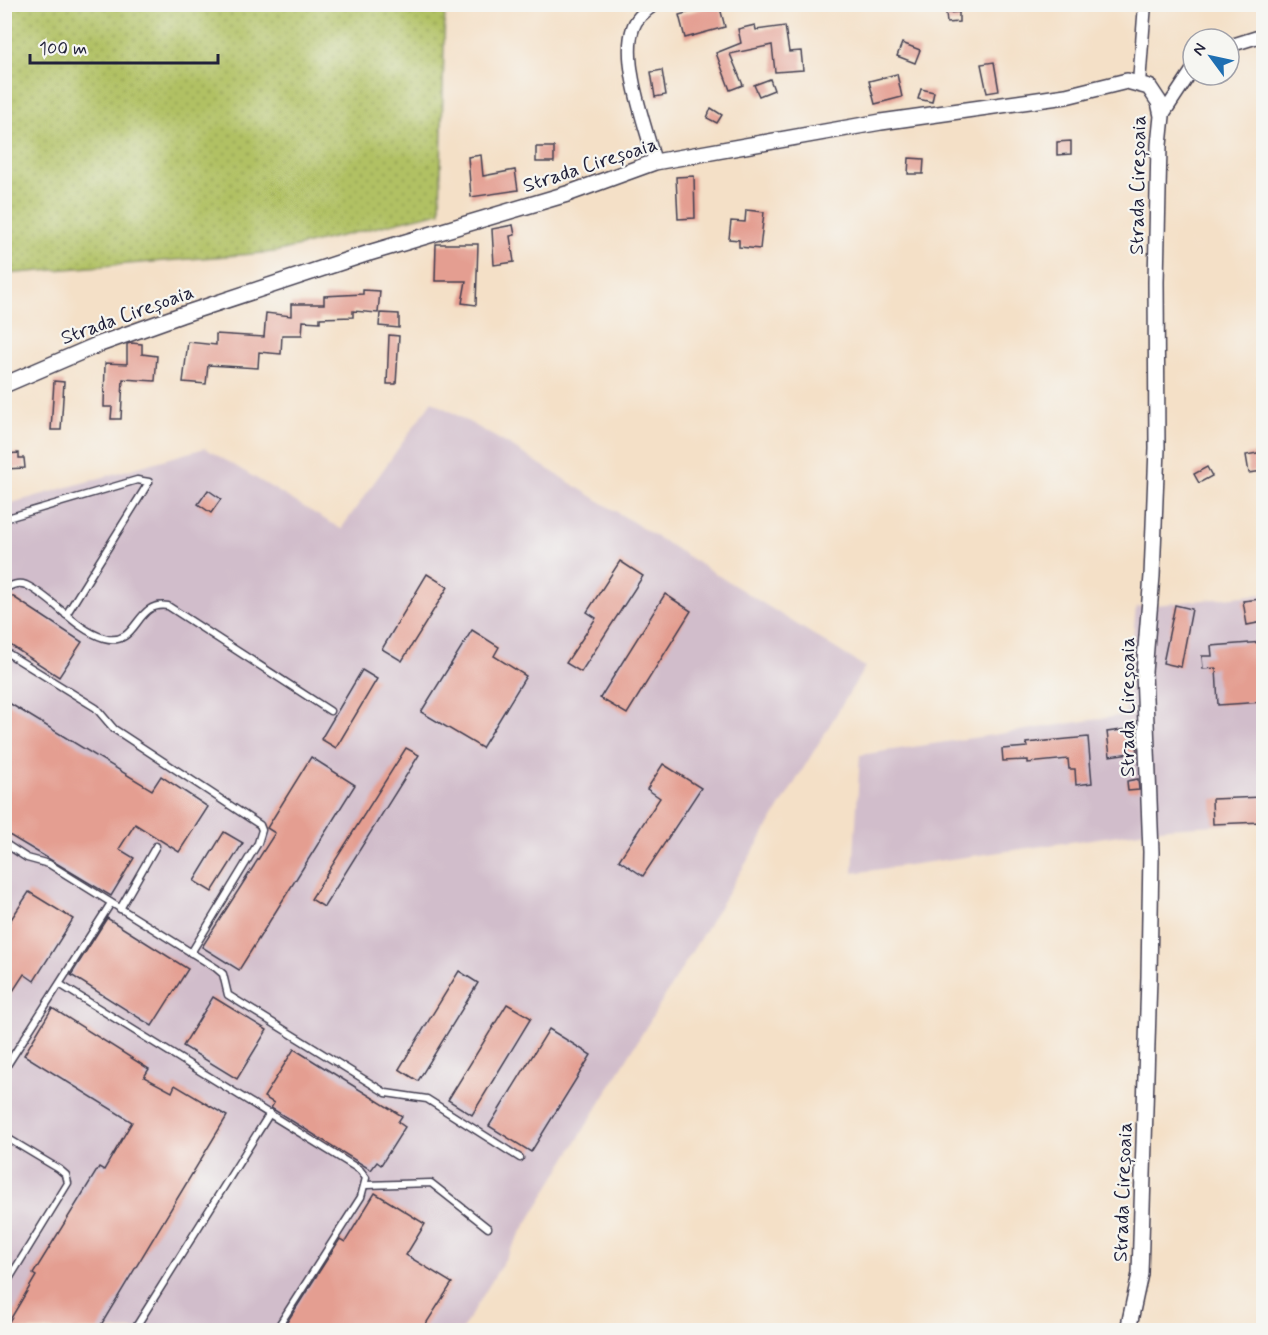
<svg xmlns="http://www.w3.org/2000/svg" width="1268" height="1335" viewBox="0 0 1268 1335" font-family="Mynerve,sans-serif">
	<defs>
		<pattern id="grass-dots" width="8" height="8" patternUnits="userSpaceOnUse" patternTransform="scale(1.5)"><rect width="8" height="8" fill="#b1c163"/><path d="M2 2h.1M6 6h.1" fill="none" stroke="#909c53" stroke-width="1.8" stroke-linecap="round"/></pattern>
	</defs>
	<rect width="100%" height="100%" fill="#f6f6f2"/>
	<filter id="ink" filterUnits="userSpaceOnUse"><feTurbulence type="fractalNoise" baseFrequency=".0167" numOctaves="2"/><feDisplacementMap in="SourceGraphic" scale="12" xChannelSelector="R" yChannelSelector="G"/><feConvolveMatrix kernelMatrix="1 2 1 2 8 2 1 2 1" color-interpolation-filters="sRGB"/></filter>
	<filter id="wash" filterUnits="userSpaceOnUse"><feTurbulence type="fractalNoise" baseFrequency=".008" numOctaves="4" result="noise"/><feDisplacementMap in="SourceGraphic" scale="24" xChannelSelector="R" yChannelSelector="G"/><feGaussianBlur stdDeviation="1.35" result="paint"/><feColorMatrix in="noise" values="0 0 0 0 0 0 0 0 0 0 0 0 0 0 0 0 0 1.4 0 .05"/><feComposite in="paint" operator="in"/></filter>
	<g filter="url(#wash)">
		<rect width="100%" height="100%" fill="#f4e0c7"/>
		<g fill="#d1bdcb">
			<path d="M 432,401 L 511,446 L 865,667 L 462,1330 L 5,1330 L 5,505 L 205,448 L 341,529 Z"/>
			<path d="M 1263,594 L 1263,822 L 1168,828 L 853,873 L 860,755 L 1125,715 L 1136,607 Z"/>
		</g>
		<path fill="url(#grass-dots)" stroke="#6a724f" stroke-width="1.5" d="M 5,4 L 445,5 L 440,212 L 275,252 L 5,274 Z"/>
		<g id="blocks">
			<g fill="#e49e91">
				<path d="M 719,4 L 725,27 L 685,38 L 679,15 Z"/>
				<path d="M 959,12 L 959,22 L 947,23 L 946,13 Z"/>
				<path d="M 755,25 L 756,30 L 785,26 L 789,52 L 801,51 L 803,70 L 775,72 L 772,45 L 730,54 L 743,85 L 730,90 L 716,53 L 741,43 L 738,29 Z"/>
				<path d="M 902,43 L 920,50 L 915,63 L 897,56 Z"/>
				<path d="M 994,62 L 999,91 L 987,93 L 981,64 Z"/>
				<path d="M 662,70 L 666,95 L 655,97 L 651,72 Z"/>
				<path d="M 897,74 L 902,97 L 875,104 L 869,81 Z"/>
				<path d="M 770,79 L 774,90 L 759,96 L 754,85 Z"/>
				<path d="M 921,89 L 934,92 L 932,102 L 918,99 Z"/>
				<path d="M 711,108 L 722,115 L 717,123 L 707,118 Z"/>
				<path d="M 1071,141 L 1071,154 L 1057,155 L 1057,142 Z"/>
				<rect x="536" y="147" width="18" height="15"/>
				<path d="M 481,155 L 483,176 L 515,170 L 518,190 L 471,197 L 468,157 Z"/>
				<path d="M 909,158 L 924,159 L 923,174 L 908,174 Z"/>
				<path d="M 694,176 L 695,218 L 678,219 L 676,177 Z"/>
				<path d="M 746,210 L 764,212 L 760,249 L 739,247 L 739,240 L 729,239 L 731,221 L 745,222 Z"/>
				<path d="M 513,225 L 515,235 L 510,236 L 514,262 L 494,265 L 492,229 Z"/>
				<path d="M 436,244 L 478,244 L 476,305 L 462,303 L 466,281 L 435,281 Z"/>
				<path d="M 363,290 L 380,291 L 378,313 L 353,311 L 353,317 L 320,318 L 320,322 L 303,321 L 302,335 L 282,335 L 281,354 L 259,352 L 258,368 L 208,365 L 206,384 L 183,382 L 188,342 L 216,345 L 216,334 L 264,337 L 266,313 L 291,316 L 291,304 L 324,304 L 324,296 L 363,294 Z"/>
				<path d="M 380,313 L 399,314 L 399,328 L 379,326 Z"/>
				<path d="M 389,335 L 399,336 L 396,384 L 387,384 Z"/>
				<path d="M 131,343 L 142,344 L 142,354 L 157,356 L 155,381 L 123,379 L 121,419 L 111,419 L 112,407 L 104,407 L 105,363 L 127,364 L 127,344 Z"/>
				<path d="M 54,381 L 64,382 L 61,430 L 51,430 Z"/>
				<path d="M 1263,452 L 1263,471 L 1249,473 L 1246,455 Z"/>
				<path d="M 19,453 L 19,458 L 24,458 L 25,468 L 4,469 L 4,454 Z"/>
				<path d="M 1207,467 L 1212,476 L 1199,483 L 1194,474 Z"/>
				<path d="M 208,490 L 221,499 L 211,513 L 198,504 Z"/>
				<path d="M 620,561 L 643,576 L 581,672 L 566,663 L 596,618 L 587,612 Z"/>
				<path d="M 427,574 L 448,587 L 402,661 L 382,649 Z"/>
				<path d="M 665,594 L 691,611 L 627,714 L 600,698 Z"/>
				<path d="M 12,596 L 82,642 L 59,677 L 4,641 L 4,607 Z"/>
				<path d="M 1261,599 L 1263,622 L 1247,625 L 1243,601 Z"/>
				<path d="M 1175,605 L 1192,609 L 1181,667 L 1163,663 Z"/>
				<path d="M 472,630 L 499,647 L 494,656 L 526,676 L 482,748 L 421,712 Z"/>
				<path d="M 1263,642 L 1263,702 L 1218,705 L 1216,668 L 1203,669 L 1202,656 L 1212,656 L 1211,646 Z"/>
				<path d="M 362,670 L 377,679 L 336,748 L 321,739 Z"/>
				<path d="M 4,700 L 152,790 L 161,776 L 208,807 L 179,852 L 135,824 L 119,849 L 134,858 L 111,896 L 4,832 Z"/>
				<path d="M 1136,728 L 1137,752 L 1110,756 L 1107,732 Z"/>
				<path d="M 1088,737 L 1092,783 L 1076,785 L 1075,769 L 1069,769 L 1068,759 L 1028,763 L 1028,760 L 1003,761 L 1002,749 L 1027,747 L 1026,743 Z"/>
				<path d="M 406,748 L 419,755 L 324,907 L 311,899 Z"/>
				<path d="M 311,757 L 355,785 L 239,970 L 202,947 L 275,833 L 267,828 Z"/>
				<path d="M 663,764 L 701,788 L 643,876 L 619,860 L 660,798 L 647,789 Z"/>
				<path d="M 1138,779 L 1139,790 L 1128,791 L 1127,781 Z"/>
				<path d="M 1263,797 L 1263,822 L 1213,824 L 1212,799 Z"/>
				<path d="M 224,832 L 243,843 L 212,892 L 194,881 Z"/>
				<path d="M 29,892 L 73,919 L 34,981 L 24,974 L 4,1005 L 4,930 Z"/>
				<path d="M 107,918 L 188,969 L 152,1026 L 71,975 Z"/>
				<path d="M 459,971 L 478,983 L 418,1081 L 399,1069 Z"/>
				<path d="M 213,997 L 267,1030 L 237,1079 L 183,1046 Z"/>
				<path d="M 507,1004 L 531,1018 L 472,1115 L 448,1100 Z"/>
				<path d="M 52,1008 L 149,1069 L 144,1077 L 172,1092 L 175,1085 L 227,1116 L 98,1330 L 4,1330 L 36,1276 L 33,1274 L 99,1167 L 104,1170 L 132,1122 L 24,1055 Z"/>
				<path d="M 549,1029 L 591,1055 L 531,1152 L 489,1126 Z"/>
				<path d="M 294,1049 L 402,1116 L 398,1122 L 405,1127 L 381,1165 L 377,1162 L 371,1170 L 271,1108 L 274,1103 L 264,1097 Z"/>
				<path d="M 375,1193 L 425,1224 L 406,1255 L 452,1283 L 422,1330 L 282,1330 L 340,1239 L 345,1242 Z"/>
			</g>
		</g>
	</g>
	<g filter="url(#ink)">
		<use href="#blocks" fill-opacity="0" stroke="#423e50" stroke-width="1.5"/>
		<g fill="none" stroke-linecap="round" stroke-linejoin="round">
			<defs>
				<g id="service">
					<path d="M 4,519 L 137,480 L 149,482 L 66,615"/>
					<path d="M 4,589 C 12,585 18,582 26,585 C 54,598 74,629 104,638 C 139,648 134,600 168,606 L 330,711"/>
					<path d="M 4,651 L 96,708 L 114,729 L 260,825 L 262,830 L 258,843 L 191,953"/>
					<path d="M 4,843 L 27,858 L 49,864 L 216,968 L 223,974 L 228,995 L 386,1093 L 427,1099 L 520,1158"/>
					<path d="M 120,909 L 156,846"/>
					<path d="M 61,985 L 360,1170 L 366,1178 L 361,1197 L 276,1330"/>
					<path d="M 4,1070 L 111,903"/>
					<path d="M 4,1136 L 59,1169 L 66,1175 L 68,1183 L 4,1287"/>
					<path d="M 366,1185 L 431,1183 L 488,1228"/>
					<path d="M 134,1330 L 270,1113"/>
				</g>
				<g id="minor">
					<path d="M 655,4 C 646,10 636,18 633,28 C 621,63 646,127 655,162"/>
					<path d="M 1229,46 L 1264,35"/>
					<path d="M 1139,83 L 1145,4"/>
					<path d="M 1162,116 L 1193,69"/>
				</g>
				<path id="tertiary" d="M 4,385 L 97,345 L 181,315 L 369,253 L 567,194 L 655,162 L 881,122 L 1066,96 L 1127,81 L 1149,87 L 1159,102 L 1162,116 L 1159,145 L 1156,282 L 1157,448 L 1152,576 L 1144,672 L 1151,852 L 1149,977 L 1140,1274 L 1128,1330"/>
			</defs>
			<use href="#service" stroke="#423e50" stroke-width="9"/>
			<use href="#minor" stroke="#423e50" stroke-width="15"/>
			<use href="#tertiary" stroke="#423e50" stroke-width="18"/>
			<use href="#service" stroke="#fff" stroke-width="6"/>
			<use href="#minor" stroke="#fff" stroke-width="12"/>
			<use href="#tertiary" stroke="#fff" stroke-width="15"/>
		</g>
	</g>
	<g text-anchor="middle" stroke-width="4.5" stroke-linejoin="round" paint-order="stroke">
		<g font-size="20" fill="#22223b" stroke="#f6f6f2">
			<text transform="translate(590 164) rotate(-18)" y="7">Strada Cireșoaia</text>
			<text transform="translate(1137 185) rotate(-89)" y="7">Strada Cireșoaia</text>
			<text transform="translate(127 314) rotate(-20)" y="7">Strada Cireșoaia</text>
			<text transform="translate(1127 707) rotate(-90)" y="7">Strada Cireșoaia</text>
			<text transform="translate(1122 1192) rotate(-88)" y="7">Strada Cireșoaia</text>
		</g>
	</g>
	<rect width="1268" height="1335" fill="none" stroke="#f6f6f2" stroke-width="24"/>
	<g transform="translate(1211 57) rotate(303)"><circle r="28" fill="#f6f6f2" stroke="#a1a1a9" stroke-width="1.5"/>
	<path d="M0-4.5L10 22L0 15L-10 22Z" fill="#1f6fb2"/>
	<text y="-9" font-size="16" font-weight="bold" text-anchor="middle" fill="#22223b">N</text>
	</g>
	<path d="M30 54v9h188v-9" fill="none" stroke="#22223b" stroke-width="3"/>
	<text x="39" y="54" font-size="18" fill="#22223b" stroke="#f6f6f2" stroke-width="4.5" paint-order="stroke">100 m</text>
</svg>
